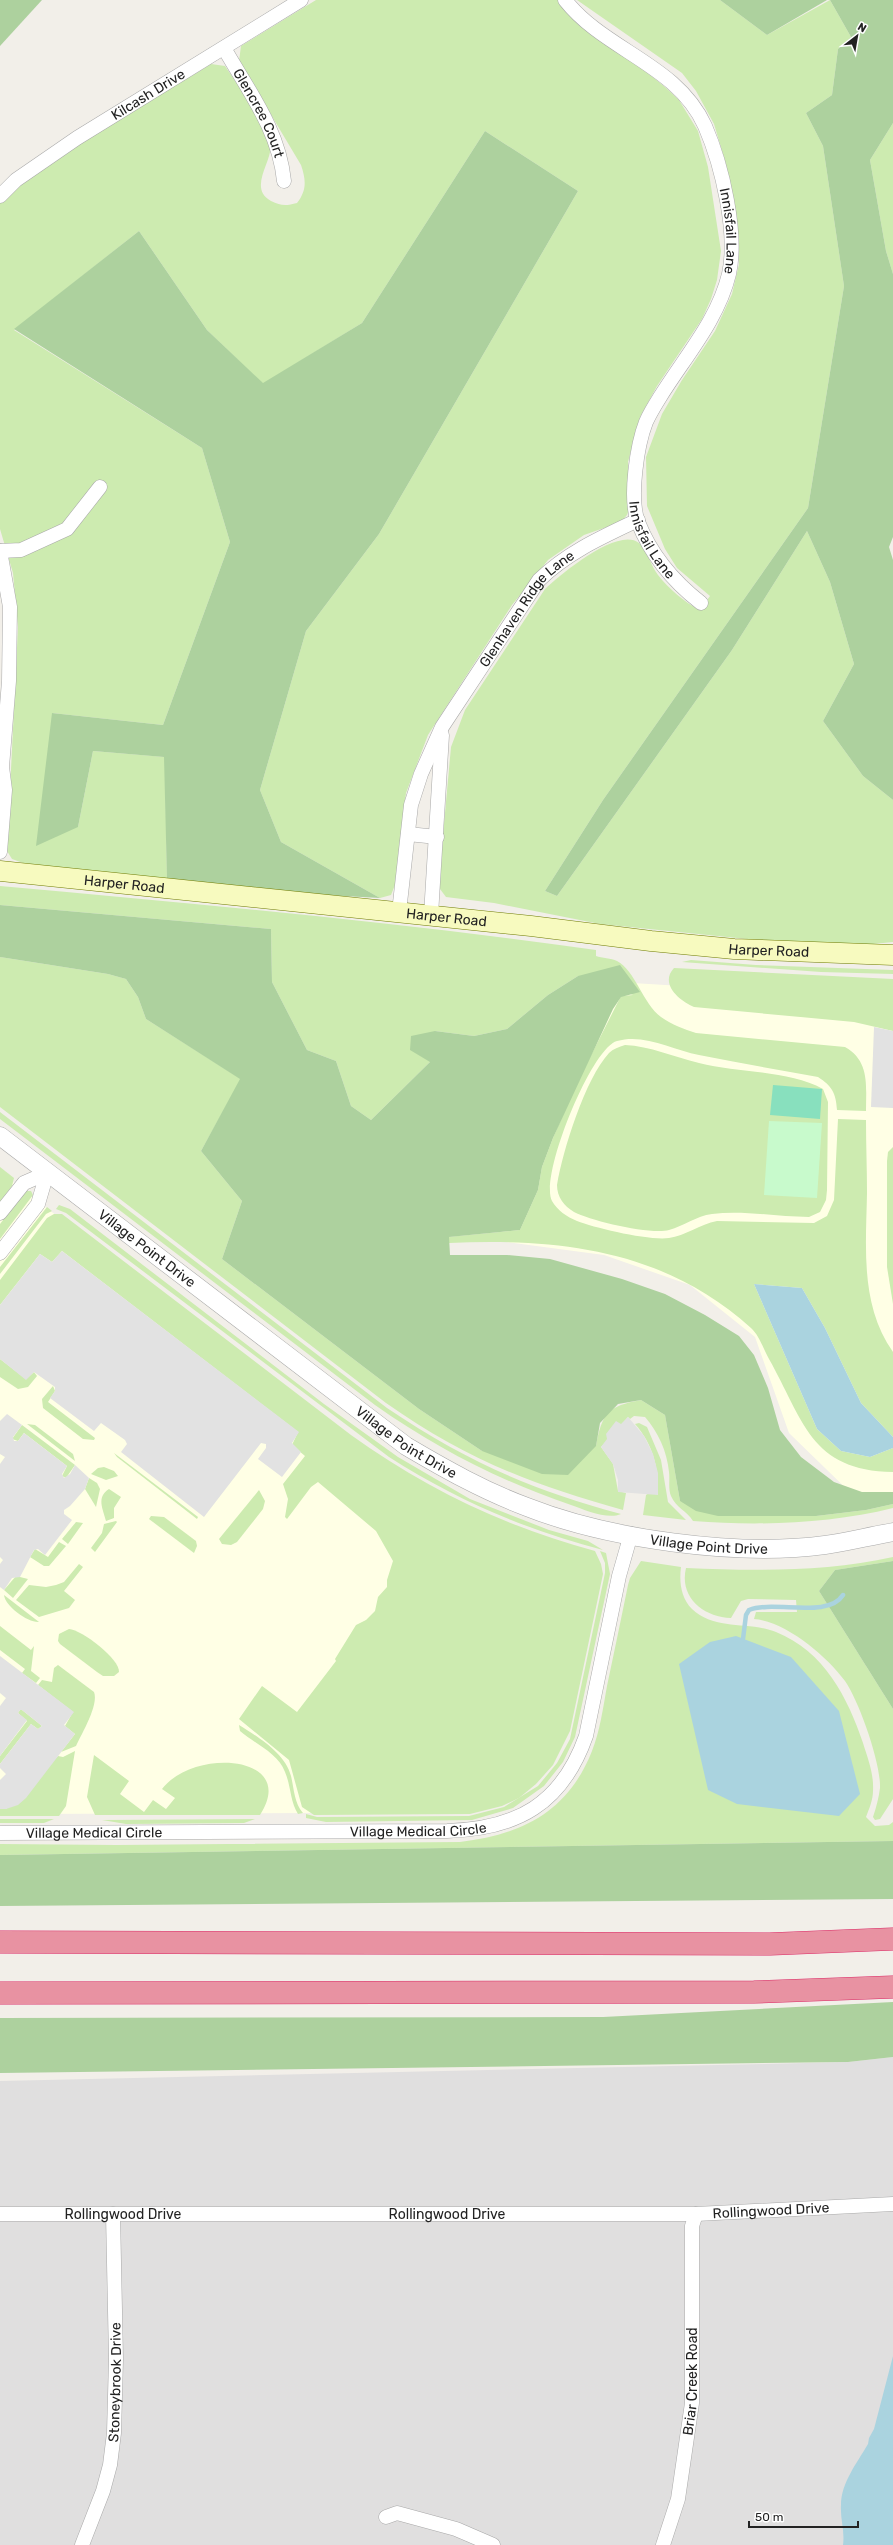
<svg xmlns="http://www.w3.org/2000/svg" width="893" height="2545" viewBox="0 0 893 2545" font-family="Rubik,sans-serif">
	<rect width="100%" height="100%" fill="#f2efe9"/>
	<path fill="#e0dfdf" d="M 893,2057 L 893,2545 L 0,2545 L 0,2081 L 848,2062 Z"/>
	<g fill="#ffffe5">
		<path d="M 616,982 L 893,999 L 893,1496 L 859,1501 L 789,1433 L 755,1337 L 690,1285 L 604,1255 L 498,1241 Z"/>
		<path d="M 0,1172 L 394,1476 L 460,1512 L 315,1813 L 0,1814 Z"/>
	</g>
	<g fill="#cdebb0">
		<path d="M 316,0 L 558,0 L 665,87 L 679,100 L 698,131 L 708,167 L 721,251 L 717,280 L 711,299 L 702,319 L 657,386 L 640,417 L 628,462 L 630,507 L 627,515 L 621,522 L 584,535 L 548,560 L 512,605 L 428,735 L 406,793 L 395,885 L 391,895 L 380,898 L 281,842 L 260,790 L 306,631 L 379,534 L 578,191 L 485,131 L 362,323 L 263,384 L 207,330 L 139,231 L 14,330 L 202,448 L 230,542 L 163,725 L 52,713 L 78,827 L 93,751 L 165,757 L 167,880 L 23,863 L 12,859 L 7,851 L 18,627 L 13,573 L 0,529 L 0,202 C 61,144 140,108 211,64 L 225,66 C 238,86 264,118 270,140 C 276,159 246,187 271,201 C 281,206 286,206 297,203 C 307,190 306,180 301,165 L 239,61 L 241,46 Z"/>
		<path d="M 577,0 L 720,0 L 767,35 L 830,0 L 851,37 L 838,49 L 832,95 L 806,113 L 823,146 L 844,286 L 808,508 L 603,800 L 545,891 L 557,896 L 732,650 L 807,531 L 830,582 L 854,664 L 823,721 L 863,776 L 893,800 L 893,942 L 863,945 L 747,939 L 600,924 L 494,903 L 446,897 L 440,889 L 439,879 L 451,747 L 465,710 L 545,589 C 560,575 618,526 639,543 C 647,550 651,566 658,575 C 669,589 684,602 700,610 L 710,596 L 677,568 L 665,549 L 647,506 L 646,457 L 662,414 L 682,380 L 715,331 L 732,294 L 739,264 L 735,214 L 726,164 L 714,124 L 696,91 L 682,73 Z"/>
		<path d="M 893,123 L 893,274 L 886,251 L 870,160 Z"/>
		<path d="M 0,886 C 199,904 398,922 596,950 L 596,956 C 602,958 611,958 617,961 C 635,970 643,1004 661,1017 C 672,1025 684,1029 696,1033 L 845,1047 C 870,1061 866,1086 866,1111 L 837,1110 C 836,1093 832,1086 818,1077 C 779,1070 739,1063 699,1055 C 673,1050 644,1033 617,1041 C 591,1048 539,1177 552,1201 C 557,1210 567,1217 577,1221 C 595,1228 650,1241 669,1238 C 685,1236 700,1224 717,1221 L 814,1223 L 827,1216 L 834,1200 L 838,1119 L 866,1120 C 866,1145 867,1169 867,1193 C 866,1248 860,1305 893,1352 L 893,1437 L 861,1403 L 825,1328 L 802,1288 L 754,1284 L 817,1429 L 841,1451 L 870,1457 L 893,1448 L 893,1472 C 810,1471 803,1419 769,1359 C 764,1350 759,1335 751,1328 C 665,1250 560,1238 449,1243 L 448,1237 L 520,1230 L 538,1190 L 542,1167 L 553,1138 L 576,1085 L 621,996 L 633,995 L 578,976 L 548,995 L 507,1029 L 474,1036 L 435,1031 L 430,1062 L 371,1120 L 351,1106 L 336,1061 L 307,1050 L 272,982 L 271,929 L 0,905 Z"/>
		<path d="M 0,957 L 108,974 L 126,979 L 138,997 L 146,1019 L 241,1079 L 201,1151 L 242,1201 L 222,1259 L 419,1409 L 482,1451 L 596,1446 C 602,1413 608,1406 641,1400 L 665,1415 L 680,1501 L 816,1516 L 866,1510 L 893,1504 L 893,1508 C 829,1524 758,1526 693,1521 C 687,1511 676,1508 671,1496 C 668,1489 670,1480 669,1472 C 667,1451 658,1432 645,1417 L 634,1416 L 630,1419 L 628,1417 L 601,1447 L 613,1464 L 618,1491 L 626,1493 L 623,1510 C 532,1485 464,1458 386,1403 L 0,1107 Z"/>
		<path d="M 691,960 L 756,965 L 893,970 L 893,974 L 821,972 L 682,962 Z"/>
		<path d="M 674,968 L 893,979 L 893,1031 L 854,1022 L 694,1007 C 680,1001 659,984 674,968 Z"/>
		<path d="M 625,1045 C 650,1046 674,1057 699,1063 C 737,1073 788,1070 823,1089 L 828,1102 L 827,1190 L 826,1200 L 820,1212 L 809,1217 C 777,1217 744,1210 712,1214 C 696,1216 684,1226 669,1230 C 651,1235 591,1221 574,1212 C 564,1206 557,1197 557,1185 C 563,1150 585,1079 609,1053 C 613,1049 619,1047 625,1045 Z"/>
		<path d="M 0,1112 L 387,1408 C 466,1461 529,1489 621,1514 C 608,1520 585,1510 571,1505 C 500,1481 436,1448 375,1405 L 0,1119 Z"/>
		<path d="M 893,1147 L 893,1304 L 887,1267 L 887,1161 L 888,1152 Z"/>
		<path d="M 0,1167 L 14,1178 L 12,1186 L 0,1202 Z"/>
		<path d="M 26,1191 L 31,1191 L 33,1195 L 0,1239 L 0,1224 Z"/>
		<path d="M 59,1205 L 70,1209 L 324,1404 L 398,1457 L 470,1499 L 549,1530 L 588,1541 L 603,1550 C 526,1530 456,1500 389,1457 L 66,1213 L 56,1209 Z"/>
		<path d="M 47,1207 L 52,1211 L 46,1214 L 0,1274 L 0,1267 Z"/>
		<path d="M 54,1214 L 62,1214 L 351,1435 C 426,1489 506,1527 595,1551 L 601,1564 L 603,1574 L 570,1731 L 553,1765 L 536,1784 L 519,1798 L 502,1806 L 470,1814 L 314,1815 L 302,1807 L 289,1760 L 239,1719 L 262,1686 L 297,1712 L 336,1661 L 335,1659 L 356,1625 L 366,1620 L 375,1611 L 378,1597 L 387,1587 L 387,1580 L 393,1561 L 376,1531 L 318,1482 L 311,1487 L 287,1519 L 285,1517 L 288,1499 L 283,1484 L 305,1456 L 292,1445 L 298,1432 L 62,1251 L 52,1262 L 40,1254 L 0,1305 L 0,1280 L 47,1218 Z"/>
		<path d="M 0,1359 L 26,1379 L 34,1372 L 37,1376 L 28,1387 L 18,1389 L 0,1377 Z"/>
		<path d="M 53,1386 L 55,1391 L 48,1402 L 95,1438 L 94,1440 L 83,1439 L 43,1408 L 42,1399 Z"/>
		<path d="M 639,1423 L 647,1427 L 661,1460 L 668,1502 L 686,1520 L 643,1515 L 646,1495 L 649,1493 L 658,1494 C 659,1469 653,1444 635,1424 Z"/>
		<path d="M 27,1424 L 35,1425 L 73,1454 L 75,1461 Z"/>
		<path d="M 22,1425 L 75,1465 L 66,1478 L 62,1476 L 67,1466 L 24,1433 L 18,1441 L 12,1439 Z"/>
		<path d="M 114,1453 L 198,1517 L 197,1519 L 117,1457 Z"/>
		<path d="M 104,1467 L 114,1471 L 118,1476 L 106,1480 L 91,1474 L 98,1468 Z"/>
		<path d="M 89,1478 L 97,1483 L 100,1489 L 96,1507 L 85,1489 Z"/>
		<path d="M 109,1489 L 121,1497 L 114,1508 L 114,1518 L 106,1521 C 103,1509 96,1497 109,1489 Z"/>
		<path d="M 259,1490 L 265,1501 L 263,1509 L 237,1542 L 231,1545 L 222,1544 L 219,1539 Z"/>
		<path d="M 151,1516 L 164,1517 L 196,1541 L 197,1546 L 194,1553 L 149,1519 Z"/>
		<path d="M 116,1521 L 117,1522 L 95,1552 L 91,1548 L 102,1533 L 104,1524 Z"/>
		<path d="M 76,1522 L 83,1523 L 68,1544 L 62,1539 Z"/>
		<path d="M 59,1542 L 66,1546 L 49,1566 L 44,1566 L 30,1557 L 35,1549 L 48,1557 Z"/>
		<path d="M 600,1551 L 606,1553 L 610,1574 L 575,1737 L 563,1762 L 544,1786 L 513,1808 L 472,1820 L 326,1822 L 306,1818 L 306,1814 L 317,1817 L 469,1816 L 504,1807 L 538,1786 L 557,1763 L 570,1739 L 605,1573 L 605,1563 Z"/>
		<path d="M 893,1557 L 893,1561 L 835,1570 L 819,1591 L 893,1709 L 893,1799 L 880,1819 L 875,1820 L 873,1817 C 876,1808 879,1797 880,1788 C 881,1763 859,1701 845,1681 C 827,1656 785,1621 754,1619 L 756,1612 L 797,1612 L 796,1600 L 748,1599 L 741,1601 L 731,1618 C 703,1617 679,1597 686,1568 C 755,1571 825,1572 893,1557 Z"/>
		<path d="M 641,1561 L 681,1567 C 679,1582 681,1598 692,1609 C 715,1631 749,1621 776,1632 C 824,1651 848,1698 863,1743 C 868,1759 874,1774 873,1791 C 873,1800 869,1809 866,1817 L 875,1826 L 889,1825 L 893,1822 L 893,1841 L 0,1855 L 0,1844 L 117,1845 L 460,1842 C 521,1835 568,1812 592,1751 C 600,1731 603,1708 607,1686 C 614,1653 621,1619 628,1585 L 630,1578 Z"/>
		<path d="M 79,1564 L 83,1567 L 64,1591 L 75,1600 L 69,1608 L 39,1617 L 16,1600 L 29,1585 L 46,1587 L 56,1585 L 64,1582 Z"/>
		<path d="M 16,1576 L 28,1579 L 13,1598 L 4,1590 Z"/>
		<path d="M 4,1595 L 39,1622 C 28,1623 5,1606 4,1595 Z"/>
		<path d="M 0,1626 L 31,1650 L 34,1646 L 31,1671 L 40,1678 L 36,1683 L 22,1673 L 25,1669 L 0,1650 Z"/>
		<path d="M 69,1629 C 82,1630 120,1659 119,1672 L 114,1676 L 103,1676 L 97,1672 L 60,1644 L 58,1641 L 59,1634 Z"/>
		<path d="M 58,1665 L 94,1692 C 99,1705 82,1733 76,1746 L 61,1752 L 75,1734 L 65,1726 L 73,1712 L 38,1685 L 42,1680 L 52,1682 L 54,1668 Z"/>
		<path d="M 20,1710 L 22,1710 L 42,1726 L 38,1729 L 31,1724 L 0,1764 L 0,1756 L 27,1721 L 18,1713 Z"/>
		<path d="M 239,1725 C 258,1737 285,1753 291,1776 C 294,1788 294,1803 303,1813 L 298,1814 C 290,1801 291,1786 285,1772 C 278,1753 255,1744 240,1731 Z"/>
		<path d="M 75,1751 L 66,1806 L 59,1816 L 0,1816 L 0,1809 L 6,1809 L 58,1756 L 63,1757 Z"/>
		<path d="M 94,1755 L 129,1781 L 120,1794 L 144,1812 L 153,1800 L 166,1809 L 175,1798 L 162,1789 C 194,1747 299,1755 260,1815 L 95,1815 L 87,1797 Z"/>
		<path d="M 0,1819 L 54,1819 L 44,1823 L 0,1823 Z"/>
		<path d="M 255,1819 L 244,1823 L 126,1824 L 102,1820 Z"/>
	</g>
	<g fill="#add19e">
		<path d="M 0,0 L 42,0 L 0,46 Z"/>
		<path d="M 720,0 L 827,0 L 767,35 Z"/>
		<path d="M 830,0 L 893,0 L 893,123 L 870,160 L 886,251 L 893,274 L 893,537 L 889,547 L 893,560 L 893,800 L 863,776 L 823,721 L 854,664 L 830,582 L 807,531 L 732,650 L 557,896 L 545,891 L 603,800 L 808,508 L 844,286 L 823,146 L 806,113 L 832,95 L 838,49 L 851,37 Z"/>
		<path d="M 485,131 L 578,191 L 379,534 L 306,631 L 260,790 L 281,842 L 380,898 L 270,892 L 167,880 L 164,757 L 93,751 L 78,827 L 36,846 L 52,713 L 163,725 L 230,542 L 202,448 L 14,329 L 139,231 L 207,330 L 263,383 L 362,323 Z"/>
		<path d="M 0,905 L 271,929 L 272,982 L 307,1050 L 336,1061 L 351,1106 L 371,1120 L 430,1062 L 410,1050 L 411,1036 L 435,1031 L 474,1036 L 507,1029 L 548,995 L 578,976 L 620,965 L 640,992 L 621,997 L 613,1009 L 553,1138 L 542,1167 L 538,1190 L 520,1230 L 449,1237 L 450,1255 L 507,1255 L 550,1259 L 622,1279 L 665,1294 L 705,1315 L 739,1336 L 754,1355 L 768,1388 L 780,1430 L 801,1457 L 834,1482 L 862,1492 L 893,1492 L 893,1504 L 866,1510 L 816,1516 L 718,1516 L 696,1511 L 680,1501 L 665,1415 L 641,1400 L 618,1404 L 600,1423 L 596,1446 L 568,1475 L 542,1474 L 482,1451 L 419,1409 L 222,1259 L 242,1201 L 201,1151 L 240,1079 L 146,1019 L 138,997 L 126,979 L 108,974 L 0,957 Z"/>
		<path d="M 893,1561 L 893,1709 L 819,1591 L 835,1570 Z"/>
		<path d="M 893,1841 L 893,1899 L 0,1906 L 0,1855 Z"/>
		<path d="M 893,2002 L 893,2057 L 848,2062 L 0,2073 L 0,2018 L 603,2017 Z"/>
	</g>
	<path fill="#c8facc" d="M 769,1121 L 822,1123 L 817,1198 L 764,1195 Z"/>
	<path fill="#88e0be" d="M 773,1085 L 822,1089 L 820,1119 L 770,1115 Z"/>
	<g fill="#e2e2e2">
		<path d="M 874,1027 L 893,1031 L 893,1108 L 871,1107 Z"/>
		<path d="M 62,1251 L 299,1432 L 292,1443 L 301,1452 L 282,1477 L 258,1459 L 266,1448 L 266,1444 L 261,1443 L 204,1517 L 121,1452 L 127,1444 L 125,1440 L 101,1423 L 94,1431 L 50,1398 L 55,1391 L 55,1387 L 34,1372 L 26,1380 L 0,1359 L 0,1305 L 40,1254 L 52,1262 Z"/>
		<path d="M 7,1414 L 22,1425 L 13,1437 L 14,1441 L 18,1441 L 24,1433 L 67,1466 L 62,1474 L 64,1478 L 70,1474 L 75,1465 L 89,1478 L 85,1489 L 70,1506 L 64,1510 L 64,1514 L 72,1520 L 45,1555 L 38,1549 L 34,1550 L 20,1577 L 12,1578 L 4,1590 L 0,1587 L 0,1564 L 3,1560 L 0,1557 L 0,1464 L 5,1457 L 0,1454 L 0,1421 Z"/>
		<path d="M 628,1417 L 644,1436 L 653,1454 L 658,1473 L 658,1495 L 618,1492 L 618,1480 L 613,1464 L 601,1447 L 607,1439 L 606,1434 L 616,1421 L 621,1424 Z"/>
		<path d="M 0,1656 L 74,1712 L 64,1725 L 75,1734 L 26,1798 L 18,1805 L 6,1809 L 0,1809 L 0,1780 L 6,1774 L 0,1768 L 0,1764 L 31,1724 L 38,1729 L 42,1726 L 22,1710 L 20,1710 L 18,1713 L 27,1720 L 0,1756 L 0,1706 L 6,1698 L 0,1693 Z"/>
	</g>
	<g fill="#aad3df">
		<path d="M 754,1284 L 802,1288 L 825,1328 L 861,1403 L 893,1437 L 893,1448 L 870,1457 L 841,1451 L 817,1429 Z"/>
		<path d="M 736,1636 L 791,1657 L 839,1711 L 860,1794 L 839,1816 L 737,1804 L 708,1790 L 679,1664 L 710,1642 Z"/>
		<path d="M 893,2356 L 893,2545 L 843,2545 C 845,2531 840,2519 841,2505 C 841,2483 857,2463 868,2444 L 869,2438 L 874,2429 Z"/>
	</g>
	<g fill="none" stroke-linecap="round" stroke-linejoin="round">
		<path stroke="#aad3df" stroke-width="4.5" d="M 743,1639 L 746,1615 L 749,1610 C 774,1600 828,1619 843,1595"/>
		<defs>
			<g id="minor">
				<path id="s1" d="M 565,0 C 605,51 677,64 705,126 C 722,165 738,233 729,274 C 718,320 684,358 660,397 C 655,405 650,413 646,422 C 637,445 629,498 638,522 C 651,555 674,582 701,603"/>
				<path id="s2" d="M 224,48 C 249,92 279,130 284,181"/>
				<path id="s3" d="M 0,196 L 16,180 L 77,138 L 301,0"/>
				<path d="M 0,551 L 10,607 L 9,681 L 2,767 L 5,790 L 0,852"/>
				<path d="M 0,551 L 21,550 L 67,529 L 100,487"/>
				<path d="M 408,834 L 437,837"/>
				<path id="s4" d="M 399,912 L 411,805 L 421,774 L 442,727 L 539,580 C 568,552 602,537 638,520"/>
				<path d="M 431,915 L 442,735"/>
				<path d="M 0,1213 L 24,1183 L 47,1173"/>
				<path d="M 0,1253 L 38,1204 L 47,1173"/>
				<path id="s5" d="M 0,1833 L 447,1831 C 517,1829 562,1804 586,1736 L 619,1576 L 631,1534"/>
				<path id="s6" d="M 0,2214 L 696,2214 L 893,2204"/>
				<path d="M 386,2517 L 397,2513 L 456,2529 L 493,2545"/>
				<path id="s7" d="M 82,2545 L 103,2491 L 110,2465 L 114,2433 L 116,2359 L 113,2214"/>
				<path id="s8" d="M 663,2545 L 678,2499 L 692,2403 L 692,2226 L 696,2214"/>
			</g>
			<g id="tertiary">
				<path id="s9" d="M 0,1136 L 406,1446 C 445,1469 484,1491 527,1507 C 608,1539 737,1557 825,1545 C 847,1542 870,1536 893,1532"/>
			</g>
			<g id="secondary">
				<path id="s10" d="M 0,871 L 531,926 L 651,941 L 734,949 L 893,955"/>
			</g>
			<g id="motorway">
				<path d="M 0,1942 L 770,1944 L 893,1939"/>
				<path d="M 0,1993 L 754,1992 L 893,1987"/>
			</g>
		</defs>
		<use href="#minor" stroke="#a9a9a9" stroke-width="15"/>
		<use href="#tertiary" stroke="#a9a9a9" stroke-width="19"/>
		<use href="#secondary" stroke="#707d05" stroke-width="21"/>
		<use href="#motorway" stroke="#dc2a67" stroke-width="23"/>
		<use href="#minor" stroke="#fff" stroke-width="14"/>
		<use href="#tertiary" stroke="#fff" stroke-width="18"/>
		<use href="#secondary" stroke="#f7fabf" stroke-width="20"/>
		<use href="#motorway" stroke="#e892a2" stroke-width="22"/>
	</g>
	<g text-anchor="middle" stroke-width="3" stroke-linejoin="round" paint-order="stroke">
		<g font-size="14" fill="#222" stroke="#fff">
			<text dy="5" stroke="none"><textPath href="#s3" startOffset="180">Kilcash Drive</textPath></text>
			<text dy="5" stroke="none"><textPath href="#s2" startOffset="74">Glencree Court</textPath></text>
			<text dy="5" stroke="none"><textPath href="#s1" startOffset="299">Innisfail Lane</textPath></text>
			<text dy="5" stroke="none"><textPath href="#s1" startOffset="636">Innisfail Lane</textPath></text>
			<text dy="5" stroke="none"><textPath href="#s4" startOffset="338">Glenhaven Ridge Lane</textPath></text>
			<text dy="5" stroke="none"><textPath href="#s10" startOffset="125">Harper Road</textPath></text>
			<text dy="5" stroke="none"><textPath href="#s10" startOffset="449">Harper Road</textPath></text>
			<text dy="5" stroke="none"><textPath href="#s10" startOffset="773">Harper Road</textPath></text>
			<text dy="5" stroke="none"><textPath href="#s9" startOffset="185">Village Point Drive</textPath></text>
			<text dy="5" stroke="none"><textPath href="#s9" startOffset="509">Village Point Drive</textPath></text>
			<text dy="5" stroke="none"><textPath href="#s9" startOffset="833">Village Point Drive</textPath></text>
			<text dy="5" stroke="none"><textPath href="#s5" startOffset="418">Village Medical Circle</textPath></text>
			<text dy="5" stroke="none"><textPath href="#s5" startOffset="94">Village Medical Circle</textPath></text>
			<text dy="5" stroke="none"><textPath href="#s6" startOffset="771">Rollingwood Drive</textPath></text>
			<text dy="5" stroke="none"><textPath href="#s6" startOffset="123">Rollingwood Drive</textPath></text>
			<text dy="5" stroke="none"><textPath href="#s6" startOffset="447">Rollingwood Drive</textPath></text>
			<text dy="5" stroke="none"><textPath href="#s8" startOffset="167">Briar Creek Road</textPath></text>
			<text dy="5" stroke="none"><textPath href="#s7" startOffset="168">Stoneybrook Drive</textPath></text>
		</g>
	</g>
	<g transform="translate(857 36) rotate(31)" stroke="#ffffff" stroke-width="3" paint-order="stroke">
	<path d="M0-3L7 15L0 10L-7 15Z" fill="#222222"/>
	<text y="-6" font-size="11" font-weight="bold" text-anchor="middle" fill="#222222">N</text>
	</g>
	<path d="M749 2521v6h109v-6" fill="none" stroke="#222222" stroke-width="2"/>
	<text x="755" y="2521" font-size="12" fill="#222222" stroke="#ffffff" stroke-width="3" paint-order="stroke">50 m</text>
</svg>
